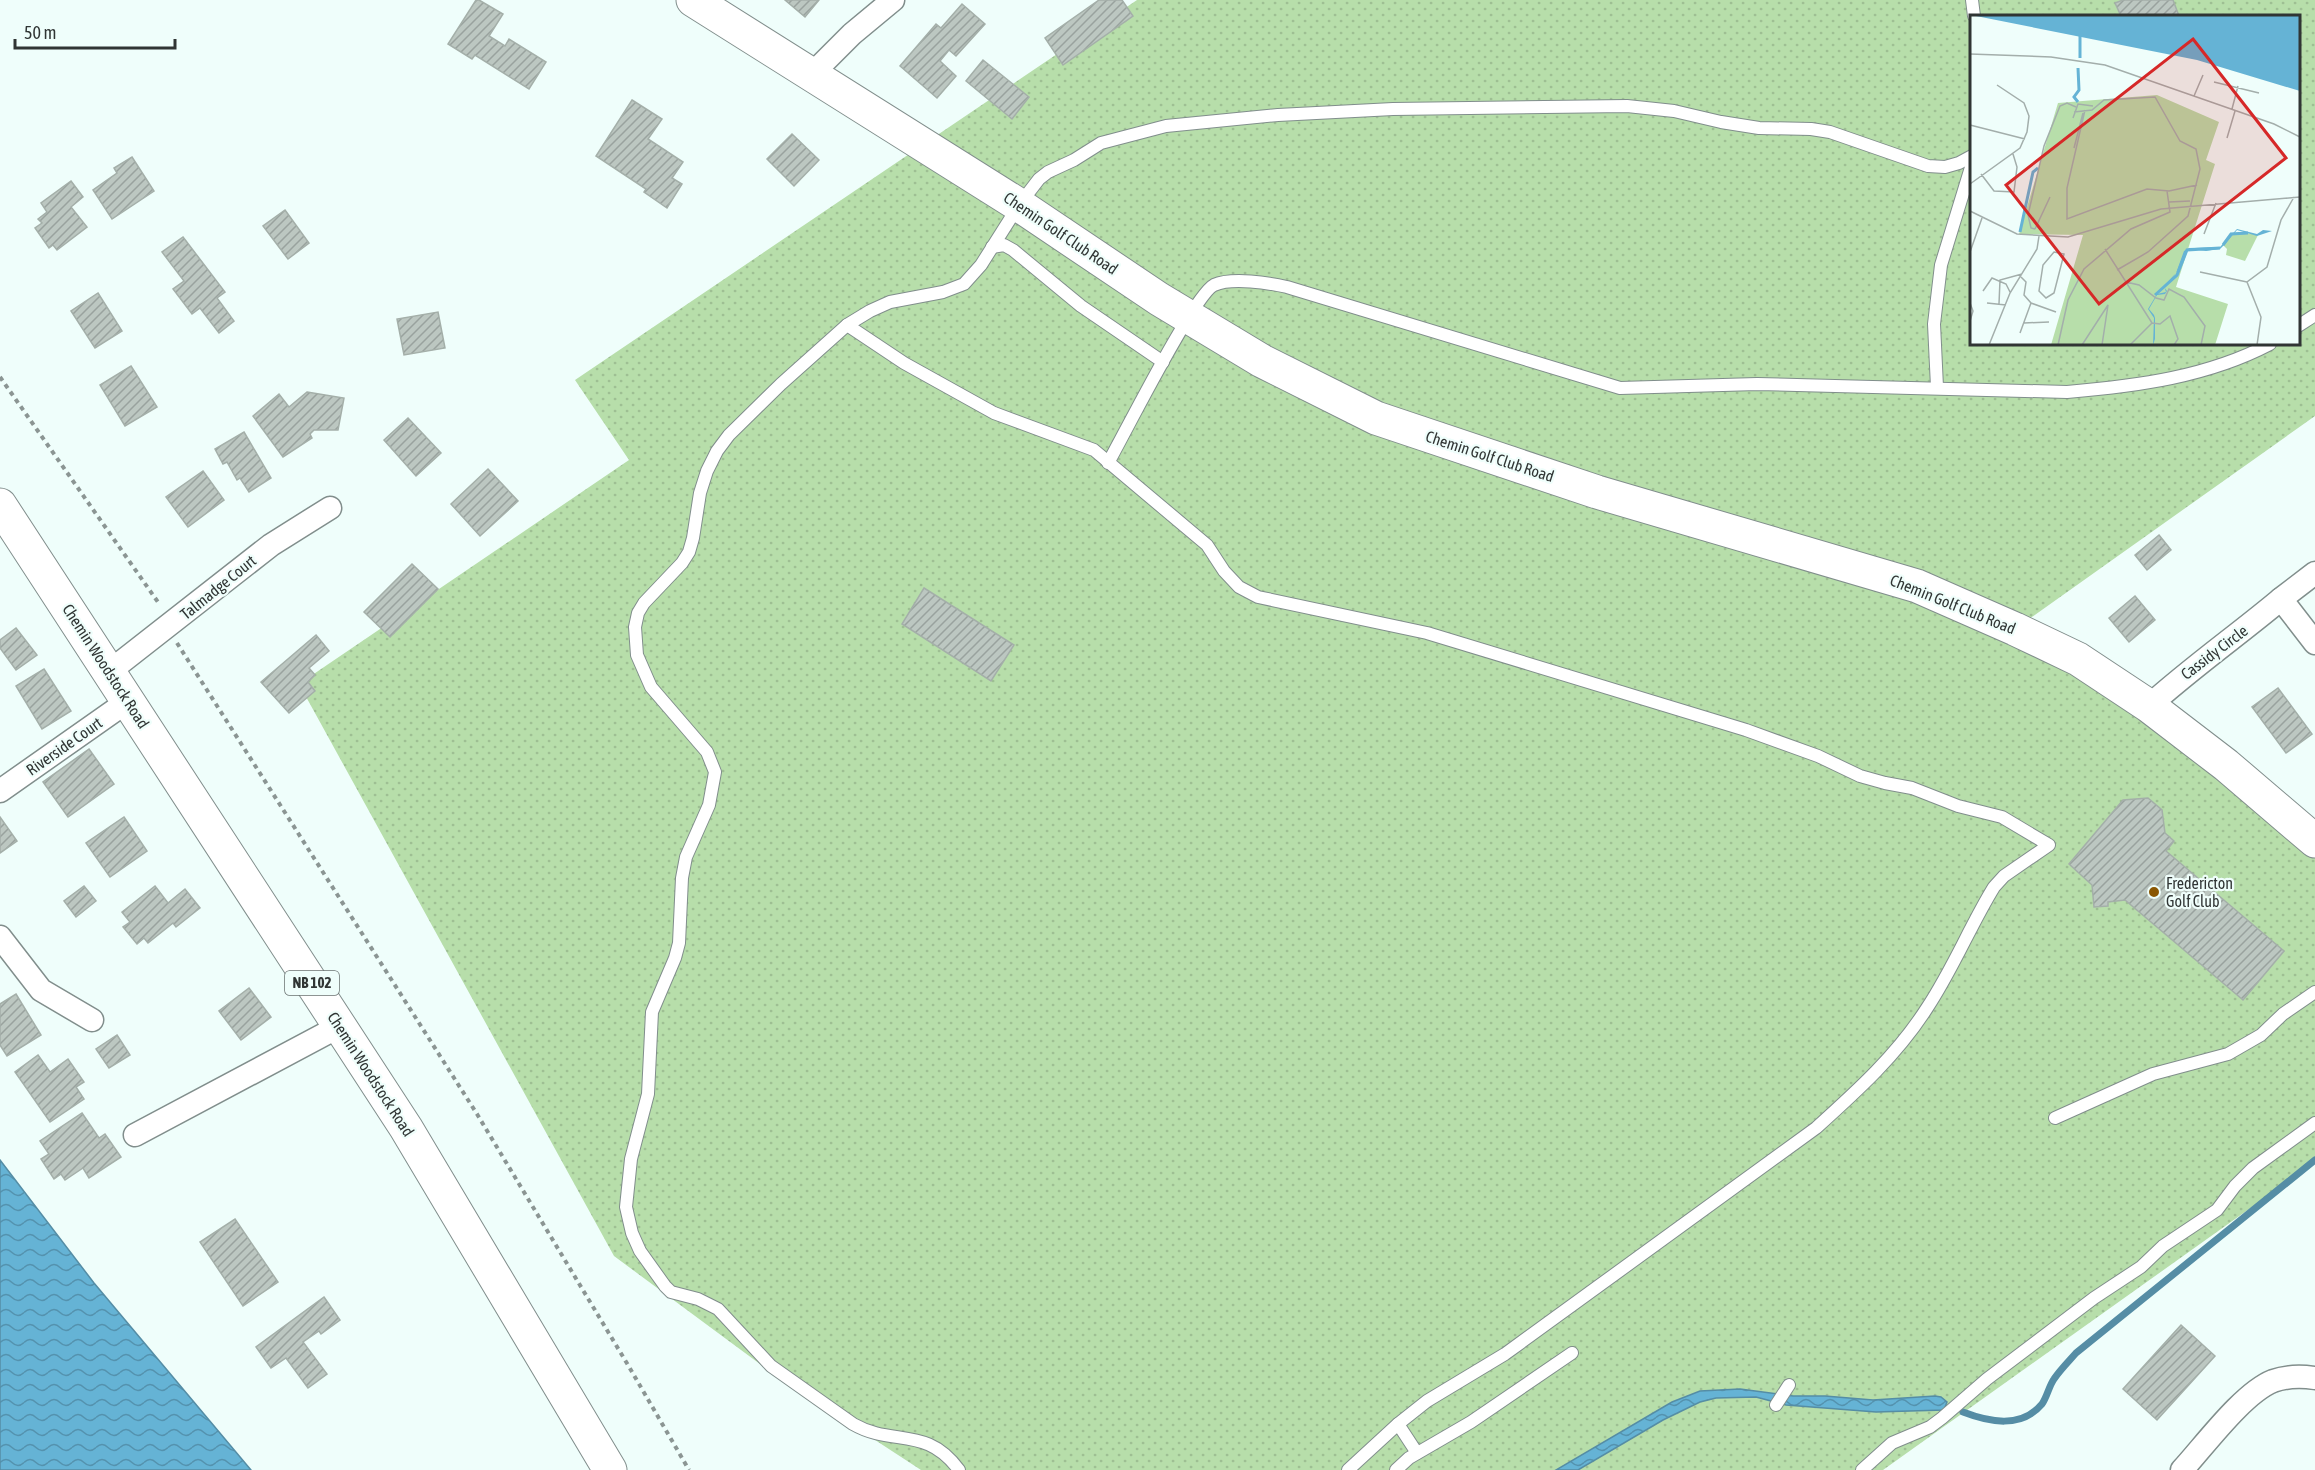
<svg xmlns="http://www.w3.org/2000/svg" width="2315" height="1470" viewBox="0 0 2315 1470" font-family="'Asap Condensed',sans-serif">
	<defs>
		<pattern id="grass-dots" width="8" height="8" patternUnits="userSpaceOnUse" patternTransform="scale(1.5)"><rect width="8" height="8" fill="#b7deaa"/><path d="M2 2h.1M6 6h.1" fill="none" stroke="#9ebf93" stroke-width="1.8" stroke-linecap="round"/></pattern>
		<pattern id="water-waves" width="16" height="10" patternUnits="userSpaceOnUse" patternTransform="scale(1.5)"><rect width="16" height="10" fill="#65b3d5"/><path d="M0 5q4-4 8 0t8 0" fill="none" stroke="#5492ae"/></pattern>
		<pattern id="building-hatch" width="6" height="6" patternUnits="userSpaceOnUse" patternTransform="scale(1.5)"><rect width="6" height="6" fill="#bcc7c1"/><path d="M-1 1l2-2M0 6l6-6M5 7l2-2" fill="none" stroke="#99a29e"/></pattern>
	</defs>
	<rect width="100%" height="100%" fill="#effefb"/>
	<path fill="url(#grass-dots)" fill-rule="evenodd" d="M 1137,0 L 2315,0 L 2315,416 L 2015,629 L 2315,841 L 2315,1162 L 1883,1470 L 921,1470 L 768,1370 L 614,1256 L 299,684 L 629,460 L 575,380 ZM 1972,16 L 2298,16 L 2298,344 L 1972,344 Z"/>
	<g fill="url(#water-waves)" stroke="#558da5" stroke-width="1.5">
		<path d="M 0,1160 L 94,1283 L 251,1470 L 0,1470 Z"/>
		<path d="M 1740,1389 L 1793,1396 L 1825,1396 L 1873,1400 L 1935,1396 L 1941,1397 L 1947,1402 L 1944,1410 L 1876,1412 L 1786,1405 L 1756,1397 L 1716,1398 L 1700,1402 L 1663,1420 L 1578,1470 L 1556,1470 L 1672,1402 L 1700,1391 Z"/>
	</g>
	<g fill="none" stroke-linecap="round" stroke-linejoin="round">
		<path stroke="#558da5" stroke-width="7" d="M 1963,1412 C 1989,1422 2021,1429 2042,1404 C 2047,1397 2049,1386 2054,1379 C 2060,1370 2069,1361 2076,1353 L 2315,1160"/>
	</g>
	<g fill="url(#building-hatch)" stroke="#a4afa9" stroke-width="1.5">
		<path d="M 476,0 L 479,0 L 503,14 L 489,36 L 505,46 L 509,39 L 546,62 L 529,89 L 475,55 L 472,59 L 448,44 Z"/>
		<path d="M 785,0 L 819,0 L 805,17 Z"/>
		<path d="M 1099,0 L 1122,0 L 1133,16 L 1063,65 L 1045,38 Z"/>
		<path d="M 2123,0 L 2173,0 L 2179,16 L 2121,16 L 2115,3 Z"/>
		<path d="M 962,4 L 985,24 L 956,56 L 949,50 L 940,61 L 956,76 L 937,98 L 900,66 L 936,24 L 941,28 Z"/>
		<path d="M 983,60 L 1029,97 L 1012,119 L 966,81 Z"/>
		<path d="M 632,100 L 662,119 L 648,139 L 683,162 L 672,178 L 682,184 L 667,208 L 644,192 L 646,189 L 596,156 Z"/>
		<path d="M 792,134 L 819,160 L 794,186 L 767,159 Z"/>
		<path d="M 132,157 L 154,191 L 112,219 L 93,190 L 117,173 L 114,168 Z"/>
		<path d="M 71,181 L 83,197 L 71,207 L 87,227 L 57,250 L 53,245 L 49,248 L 35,228 L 42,223 L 38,219 L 47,212 L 41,203 Z"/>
		<path d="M 285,210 L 309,243 L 288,259 L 263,226 Z"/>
		<path d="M 183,237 L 225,292 L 217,298 L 234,321 L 219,333 L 200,308 L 192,314 L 173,289 L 184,281 L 162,252 Z"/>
		<path d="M 98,293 L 122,331 L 95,348 L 71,311 Z"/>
		<path d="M 438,312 L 445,348 L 404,355 L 397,319 Z"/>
		<path d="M 131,366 L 157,407 L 125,426 L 100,385 Z"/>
		<path d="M 307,392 L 344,398 L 338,430 L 314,430 L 310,434 L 312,438 L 283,457 L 253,416 L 279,394 L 289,407 Z"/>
		<path d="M 408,418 L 441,453 L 416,476 L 384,440 Z"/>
		<path d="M 244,432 L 271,478 L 249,492 L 240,478 L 237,480 L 227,462 L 223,464 L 215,449 Z"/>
		<path d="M 488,469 L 518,501 L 480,536 L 451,504 Z"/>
		<path d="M 203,471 L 224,500 L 188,527 L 166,497 Z"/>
		<path d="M 2159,535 L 2171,550 L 2147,570 L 2135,555 Z"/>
		<path d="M 412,564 L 438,589 L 390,637 L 364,612 Z"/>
		<path d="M 924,588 L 1014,645 L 991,681 L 902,624 Z"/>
		<path d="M 2135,596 L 2155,620 L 2129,642 L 2109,618 Z"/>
		<path d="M 16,628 L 37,655 L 16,670 L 0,648 L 0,640 Z"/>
		<path d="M 316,635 L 329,651 L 309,668 L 315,675 L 308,682 L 315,691 L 289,713 L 261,682 Z"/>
		<path d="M 44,669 L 71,711 L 42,729 L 16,686 Z"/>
		<path d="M 2278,688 L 2312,734 L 2286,753 L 2252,707 Z"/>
		<path d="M 89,749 L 114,784 L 68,817 L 43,782 Z"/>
		<path d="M 2148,798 L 2162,810 L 2165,833 L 2174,841 L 2166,851 L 2284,951 L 2243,1000 L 2125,900 L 2108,902 L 2108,906 L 2094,907 L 2092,885 L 2069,864 L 2123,800 Z"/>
		<path d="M 0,817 L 17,841 L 0,853 Z"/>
		<path d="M 124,817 L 147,851 L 110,877 L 86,843 Z"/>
		<path d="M 84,886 L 96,901 L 76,917 L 64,901 Z"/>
		<path d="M 155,886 L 168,903 L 185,889 L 200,908 L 176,927 L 173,923 L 148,943 L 144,938 L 137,944 L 123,927 L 130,922 L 122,912 Z"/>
		<path d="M 249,988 L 271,1017 L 241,1040 L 219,1011 Z"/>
		<path d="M 16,994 L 41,1035 L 7,1056 L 0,1045 L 0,1004 Z"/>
		<path d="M 117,1035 L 130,1055 L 109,1068 L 96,1049 Z"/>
		<path d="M 38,1055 L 50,1072 L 68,1059 L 84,1082 L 76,1087 L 84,1099 L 50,1122 L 15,1072 Z"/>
		<path d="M 82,1113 L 99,1138 L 105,1134 L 121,1157 L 89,1178 L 83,1168 L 65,1180 L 61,1174 L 54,1179 L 41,1159 L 49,1154 L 40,1141 Z"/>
		<path d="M 235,1219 L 278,1282 L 243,1306 L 200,1242 Z"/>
		<path d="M 324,1297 L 340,1320 L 321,1334 L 319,1331 L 303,1342 L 327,1374 L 308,1388 L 286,1358 L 271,1368 L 256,1347 Z"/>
		<path d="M 2181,1325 L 2215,1356 L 2157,1420 L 2123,1389 Z"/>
	</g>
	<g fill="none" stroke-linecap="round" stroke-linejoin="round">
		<defs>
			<g id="lane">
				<path d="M 1972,0 L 1974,16"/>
				<path d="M 992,247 L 1004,245 L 1013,250 L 1081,306 L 1163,362"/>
				<path d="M 847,325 L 904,363 L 994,413 L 1094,450 L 1207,545 L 1224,571 L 1239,587 L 1258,597 L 1427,633 L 1746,730 L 1818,756 L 1860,776 L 1885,783 L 1912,788 L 1958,806 L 2002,817 L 2049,845 L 2004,876 L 1994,887 C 1970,926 1953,969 1927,1008 C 1897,1055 1857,1091 1816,1128 L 1505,1354 L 1427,1401 L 1398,1424 L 1348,1470"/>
				<path d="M 2298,326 L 2315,315"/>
				<path d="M 1937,387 L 1934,324 L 1941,265 L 1972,164"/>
				<path d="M 1108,463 C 1124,435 1194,295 1214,285 C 1232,277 1269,283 1287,287 L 1620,388 L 1757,384 L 2067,392 C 2137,386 2207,377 2270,344"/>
				<path d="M 2055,1118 L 2153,1074 L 2228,1054 L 2261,1035 L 2283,1014 L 2315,992"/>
				<path d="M 1776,1405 L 1789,1385"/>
				<path d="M 1398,1424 L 1417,1453"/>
				<path d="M 959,1470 C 926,1425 893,1447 853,1424 L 771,1366 L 718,1309 L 698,1299 L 671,1292 L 665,1286 L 640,1251 L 632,1233 L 626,1207 L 631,1159 L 648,1094 L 652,1012 L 675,958 L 679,943 L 682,878 L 686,857 L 709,805 L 715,772 L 707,752 L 651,687 L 637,655 L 635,627 L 638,613 L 644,603 L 682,563 L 689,552 L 693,538 L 700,493 L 707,471 L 717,451 L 729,435 L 781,384 L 847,325 L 870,311 L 890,302 L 943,292 L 964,284 L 981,265 L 1019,205 L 1039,179 L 1048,172 L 1074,160 L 1101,143 L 1166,126 L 1278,115 L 1393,109 L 1627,106 L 1674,111 L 1721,122 L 1759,128 L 1811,129 L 1830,132 L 1928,166 L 1945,167 L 1959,163 L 1972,156"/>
				<path d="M 1396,1470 L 1409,1458 L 1471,1422 L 1572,1353"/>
				<path d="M 1862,1470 L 1892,1443 L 1930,1427 L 1942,1418 L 1987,1379 L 2094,1298 L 2141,1267 L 2163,1246 L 2217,1210 L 2235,1186 L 2253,1168 L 2315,1123"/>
			</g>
			<g id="street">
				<path d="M 811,75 L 852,34 L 893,0"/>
				<path d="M 2315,573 L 2281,599 L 2315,643"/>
				<path d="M 110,671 L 271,545 L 330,508"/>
				<path d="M 2149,706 C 2191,668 2238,635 2281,599"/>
				<path d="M 0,791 L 128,701"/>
				<path d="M 0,937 L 41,990 L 92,1020"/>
				<path d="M 135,1135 L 340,1026"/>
				<path d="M 2182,1470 C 2205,1445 2243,1393 2273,1381 C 2287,1376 2301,1376 2315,1378"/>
			</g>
			<path id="secondary" d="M 693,0 L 1019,205 L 1159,299 L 1262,361 L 1376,418 L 1597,492 L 1917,586 L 2015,629 L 2078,659 L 2149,706 L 2226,765 L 2315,841"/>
			<path id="primary" d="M 0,505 L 406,1128 L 610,1470"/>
		</defs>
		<use href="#lane" stroke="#818e8c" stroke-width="14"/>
		<use href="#street" stroke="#818e8c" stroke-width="25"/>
		<use href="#secondary" stroke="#818e8c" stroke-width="35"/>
		<use href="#primary" stroke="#818e8c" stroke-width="35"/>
		<g stroke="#8b9593" stroke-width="4" stroke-dasharray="4.5 4.5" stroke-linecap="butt">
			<path d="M 0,377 L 160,605"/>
			<path d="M 177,643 L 477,1114 L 628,1365 L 689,1470"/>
		</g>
		<use href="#lane" stroke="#fff" stroke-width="12"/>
		<use href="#street" stroke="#fff" stroke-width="22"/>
		<use href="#secondary" stroke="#fff" stroke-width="33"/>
		<use href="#primary" stroke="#fff" stroke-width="33"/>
	</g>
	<circle fill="#8a5601" stroke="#effefb" stroke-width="2" cx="2154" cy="892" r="6"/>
	<g text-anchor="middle" stroke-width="4.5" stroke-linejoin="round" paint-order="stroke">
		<rect fill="#effefb" stroke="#697170" stroke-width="1.5" x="285" y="971" width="54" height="24" rx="4.5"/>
		<g font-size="15" font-weight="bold" fill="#303534">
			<text x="312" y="988">NB 102</text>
		</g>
		<g font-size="16" fill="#303534" stroke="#effefb">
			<text transform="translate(1061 233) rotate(34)" y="6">Chemin Golf Club Road</text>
			<text transform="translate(1490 456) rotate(18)" y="6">Chemin Golf Club Road</text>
			<text transform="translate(218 587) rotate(-39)" y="6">Talmadge Court</text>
			<text transform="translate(1953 604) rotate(22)" y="6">Chemin Golf Club Road</text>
			<text transform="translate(2214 652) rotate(-37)" y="6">Cassidy Circle</text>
			<text transform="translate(106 666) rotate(57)" y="6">Chemin Woodstock Road</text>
			<text transform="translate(64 746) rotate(-35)" y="6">Riverside Court</text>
			<text transform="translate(371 1074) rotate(57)" y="6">Chemin Woodstock Road</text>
		</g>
		<g font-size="16" fill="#303534" stroke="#effefb" text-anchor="start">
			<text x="2166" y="889">Fredericton<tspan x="2166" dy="18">Golf Club</tspan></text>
		</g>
	</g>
	<g transform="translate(1970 15)">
		<rect width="330" height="330" fill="#effefb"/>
		<path d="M 187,80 L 249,107 L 236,145 L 245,149 L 206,272 L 258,289 L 245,330 L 81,330 L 113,220 L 49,219 L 88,88 Z" fill="#b7deaa"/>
		<path d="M 271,217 L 288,220 L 275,246 L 256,240 L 257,234 L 253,230 L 261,219 Z" fill="#b7deaa"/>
		<path d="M 1,0 L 330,0 L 330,76 L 227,45 ZM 267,214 L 287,219 L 293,215 L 302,216 L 287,221 L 267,215 L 256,228 L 250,234 L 236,236 L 221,234 L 216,235 L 208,255 L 199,268 L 194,272 L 197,276 L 195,279 L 187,280 L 179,294 L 184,300 L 185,303 L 185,324 L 183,330 L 184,303 L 178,294 L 187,279 L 196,277 L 194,271 L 206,258 L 214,236 L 219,233 L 250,232 Z" fill="#65b3d5"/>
		<path fill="none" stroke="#65b3d5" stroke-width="3" d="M 110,21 L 110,43M 108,87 L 104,82 L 109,75 L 108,53M 50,217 L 63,157 L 68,153M 253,230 L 261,219 L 278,218M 185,280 L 207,260 L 217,235 L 250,233"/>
		<path fill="none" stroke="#a3aeab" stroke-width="1.5" d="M 0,39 L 81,42 L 135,50 L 304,109 L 330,122M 244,67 L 289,78M 224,81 L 233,60M 262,94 L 268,71M 115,95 L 97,173 L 97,204 L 177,174 L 199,176 L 227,170M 104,97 L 122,95 L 134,85 L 185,82 L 210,126 L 226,134 L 230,154 L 218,201 L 178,237 L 147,255M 103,103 L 108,89 L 123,91M 0,110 L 55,124M 257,123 L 265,96M 104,133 L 113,98M 11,159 L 24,176 L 44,177 L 47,152 L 43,139M 0,169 L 50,133 L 57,117 L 59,101 L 54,88 L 27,70M 199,187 L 220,186M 0,196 L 47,219 L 98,222 L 191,194 L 330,182M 65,214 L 61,213 L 58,200 L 74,131 L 90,91 L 97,88 L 106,92M 65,214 L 80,182M 234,219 L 246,188M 135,234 L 182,308M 0,237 L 12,203M 84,237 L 94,239 L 84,278 L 76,283 L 69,276 L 73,250 ZM 230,257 L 277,267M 156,267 L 169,270 L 186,283 L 194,285 L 199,274 L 214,282 L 235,311 L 231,330M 13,276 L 22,263 L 36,269 L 40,277M 0,288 L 3,296 L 0,306M 17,288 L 36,290M 61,288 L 86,297M 29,289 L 30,265 L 52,259M 54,308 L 79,307M 182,308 L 190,309 L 200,301 L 208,324 L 204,330M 50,318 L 61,288 L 54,280 L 56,267 L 51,262M 19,330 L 40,278 L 67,234 L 69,221M 88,330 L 98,285 L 114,254 L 161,214 L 200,197 L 197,176M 112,330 L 138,290 L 132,330M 160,330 L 182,308M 287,330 L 291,302 L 277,267 L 297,252 L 311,205 L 324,182"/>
		<path fill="#d62828" fill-opacity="0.15" stroke="#d62828" stroke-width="3" d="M 223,24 L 316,143 L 129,289 L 36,170 Z"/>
		<rect width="330" height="330" fill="none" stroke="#303534" stroke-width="3"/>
	</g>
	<path d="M15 39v9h160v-9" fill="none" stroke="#303534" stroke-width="3"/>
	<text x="24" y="39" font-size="18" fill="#303534" stroke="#effefb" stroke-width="4.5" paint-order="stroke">50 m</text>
</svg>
